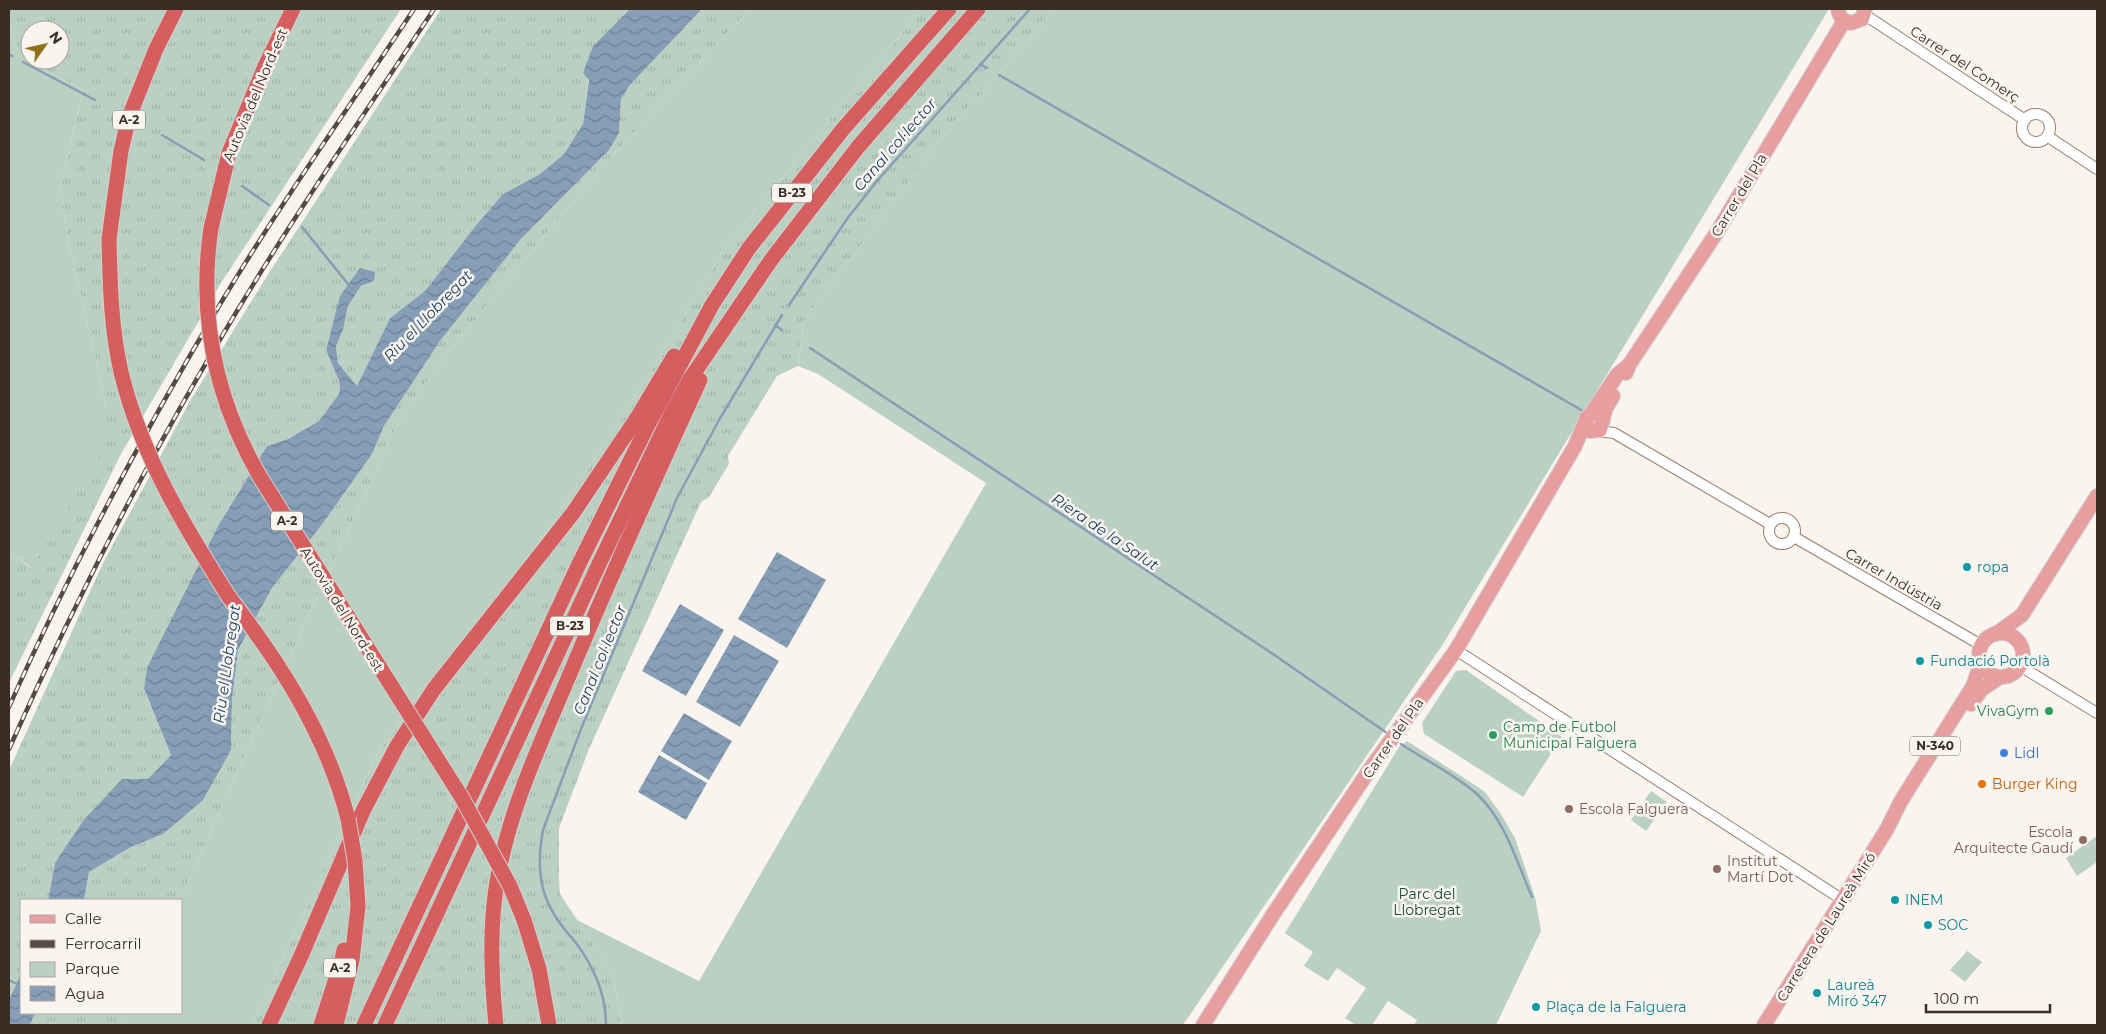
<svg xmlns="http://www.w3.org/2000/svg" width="2106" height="1034" viewBox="0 0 2106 1034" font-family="Montserrat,sans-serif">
	<defs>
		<pattern id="grass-tufts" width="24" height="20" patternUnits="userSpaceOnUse" patternTransform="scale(1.25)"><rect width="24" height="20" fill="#bad0c3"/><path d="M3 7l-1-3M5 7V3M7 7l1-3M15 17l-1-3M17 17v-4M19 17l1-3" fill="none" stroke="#a1b3a7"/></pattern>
		<pattern id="water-waves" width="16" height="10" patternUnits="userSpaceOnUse" patternTransform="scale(1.25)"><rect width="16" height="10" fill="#869eb6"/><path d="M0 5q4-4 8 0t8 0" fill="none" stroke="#6f8194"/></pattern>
	</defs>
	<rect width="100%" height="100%" fill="#faf4ef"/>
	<g fill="url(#grass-tufts)" fill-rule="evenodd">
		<path d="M 9,9 L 401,9 L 221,283 L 121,454 L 9,683 L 9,561 L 13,555 L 31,568 L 105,414 L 104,396 L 69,245 L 60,188 L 83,90 L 19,56 L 9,22 ZM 30,30 L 60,30 L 60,60 L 30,60 Z"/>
		<path d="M 441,9 L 630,9 L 593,46 L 583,124 L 564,154 L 540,174 L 503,194 L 477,224 L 425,291 L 390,318 L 357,386 L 338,363 L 336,346 L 343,330 L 348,306 L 361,286 L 374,281 L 360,268 L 331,331 L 326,350 L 340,383 L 339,394 L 319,421 L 288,439 L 267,446 L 218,526 L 186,590 L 144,690 L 171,755 L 148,779 L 122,779 L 55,863 L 48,900 L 21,900 L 21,974 L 9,1000 L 9,770 L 103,563 L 190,401 L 267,276 Z"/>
		<path d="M 702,9 L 750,9 L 603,166 L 443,358 L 397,425 L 274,691 L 180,900 L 84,900 L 89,872 L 131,847 L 163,834 L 231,750 L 232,700 L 238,650 L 272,588 L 321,526 L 372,454 L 384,426 L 440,341 L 521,239 L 609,150 L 619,133 L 621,99 L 630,85 Z"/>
		<path d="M 923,9 L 1055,9 L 942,138 L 804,321 L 798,366 L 777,376 L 728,456 L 729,464 L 709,497 L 701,502 L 589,749 L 559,828 L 559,876 L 560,894 L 613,974 L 622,1025 L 252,1025 L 378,752 L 536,547 L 635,397 L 721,254 L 862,80 Z"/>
		<path d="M 35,1013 L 129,1013 L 123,1025 L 30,1025 Z"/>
	</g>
	<g fill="#bad0c3">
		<path d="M 750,9 L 923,9 L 862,80 L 721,254 L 635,397 L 536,547 L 378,752 L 252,1025 L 123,1025 L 129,1013 L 181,1013 L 181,900 L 180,900 L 274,691 L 397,425 L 443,358 L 603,166 Z"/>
		<path d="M 1055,9 L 1829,9 L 1443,644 L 1183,1025 L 622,1025 L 613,974 L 577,920 L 699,981 L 986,483 L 818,374 L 798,366 L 804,321 L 942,138 Z"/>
		<path d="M 9,22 L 19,56 L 83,90 L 60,188 L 69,245 L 104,396 L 107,432 L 100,455 L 32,568 L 13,555 L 9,561 Z"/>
		<path d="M 1466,670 L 1562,737 L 1523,797 L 1424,734 L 1422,723 L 1456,671 Z"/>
		<path d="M 1407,741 L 1484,791 L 1501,814 L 1515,838 L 1535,897 L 1541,931 L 1496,1025 L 1414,1025 L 1417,1020 L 1388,1001 L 1372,1025 L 1356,1025 L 1345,1018 L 1366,988 L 1337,968 L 1328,981 L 1304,966 L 1313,952 L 1285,933 L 1399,747 Z"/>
		<path d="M 1651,791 L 1667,802 L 1646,831 L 1631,820 Z"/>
		<path d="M 2097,836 L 2097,862 L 2077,876 L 2066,858 Z"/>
		<path d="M 1967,951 L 1982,962 L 1965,982 L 1950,970 Z"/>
	</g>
	<g fill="url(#water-waves)">
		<path d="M 630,9 L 702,9 L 630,85 L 621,99 L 619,133 L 609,150 L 521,239 L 440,341 L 384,426 L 372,454 L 321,526 L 272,588 L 238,650 L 232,700 L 231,750 L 203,800 L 163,834 L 131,847 L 89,872 L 84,900 L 48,900 L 55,863 L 83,821 L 122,779 L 148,779 L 171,755 L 144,689 L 147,668 L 218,526 L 267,446 L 288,439 L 319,421 L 339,394 L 340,383 L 326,350 L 340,296 L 360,268 L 375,272 L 374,281 L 361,286 L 348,306 L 343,330 L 336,346 L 338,363 L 357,386 L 390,318 L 425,291 L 477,224 L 503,194 L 540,174 L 564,154 L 583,124 L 589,80 L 583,73 L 593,46 Z"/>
		<path d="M 777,552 L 826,580 L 787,648 L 738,619 Z"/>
		<path d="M 680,604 L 724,630 L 686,696 L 642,671 Z"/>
		<path d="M 734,635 L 779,661 L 740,727 L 696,702 Z"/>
		<path d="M 684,713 L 732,741 L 709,780 L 661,751 Z"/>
		<path d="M 659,755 L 707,783 L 686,820 L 638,792 Z"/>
		<path d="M 21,974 L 21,1013 L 35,1013 L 30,1025 L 9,1025 L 9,1000 Z"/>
	</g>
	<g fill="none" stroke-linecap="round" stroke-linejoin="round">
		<g stroke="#869eb6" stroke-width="2.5">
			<path d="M 9,54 L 12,56"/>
			<path d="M 23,62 L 95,100"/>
			<path d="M 980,64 L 987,68"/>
			<path d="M 999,75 L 1583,411"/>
			<path d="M 162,135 L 204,160"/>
			<path d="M 242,186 L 269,205"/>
			<path d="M 302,227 L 348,284"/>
			<path d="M 789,305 L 847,219 L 877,181 L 1030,9"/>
			<path d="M 775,325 L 782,330"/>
			<path d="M 810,348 L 1267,650 L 1387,733"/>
			<path d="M 1401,744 C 1426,761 1455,774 1478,795 C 1506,822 1517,863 1532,897"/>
			<path d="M 9,980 L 21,986"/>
			<path d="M 606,1025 C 606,995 594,967 576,943 C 564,929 553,916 546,898 C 538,877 539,851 543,830 L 581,729 L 677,498 L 719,420 L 782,315"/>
		</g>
		<defs>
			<g id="tertiary">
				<path d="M 1865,15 L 2025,120"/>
				<circle cx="2036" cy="128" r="14"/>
				<path d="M 2047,136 L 2097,169"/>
				<path d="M 1597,431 L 1614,433 L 1770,524"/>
				<circle cx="1782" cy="531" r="13"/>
				<path d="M 1794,537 L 1981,645"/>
				<path d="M 1456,650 L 1843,900"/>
				<path d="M 2020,666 L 2097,713"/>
			</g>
			<g id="primary">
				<path d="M 1838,9 C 1839,17 1843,21 1851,23 L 1862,19 L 1865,9"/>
				<path d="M 1626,373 L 1629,365 L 1717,232 L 1844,21"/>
				<path d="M 1603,418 L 1606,408 L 1613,396"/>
				<path d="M 1585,422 L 1590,431 L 1600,430 L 1603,420 L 1597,414"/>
				<circle cx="2001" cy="655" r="22"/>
				<path d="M 1996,634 L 2022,615 L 2097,496"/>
				<path d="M 1971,704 L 1981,690 L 2000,677"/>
				<path d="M 1203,1025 L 1272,916 L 1370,769 L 1456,650 L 1575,446 L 1587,417 L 1591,414 L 1617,375 L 1629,365"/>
				<path d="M 1764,1025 L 1887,829 L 1901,801 L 1973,686 L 1981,663"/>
			</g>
			<g id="motorway">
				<path d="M 211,228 L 229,153 L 266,64 L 293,9"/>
				<path d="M 109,239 L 121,151 L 129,117 L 156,49 L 176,9"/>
				<path d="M 229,597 C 281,664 327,736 348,819"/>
				<path d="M 524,920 L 539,969 L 549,1025"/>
				<path d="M 269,1025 L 301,956 L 363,811 L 397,746 L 434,689 L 573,513 L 635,421 L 674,356"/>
				<path d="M 321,1025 L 342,960 L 344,950"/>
				<path d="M 336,1025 L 352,960 L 358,906"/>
				<path d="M 364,1025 L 579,564 L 648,425 L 712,305 L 749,248 L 843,129 L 949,9"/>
				<path d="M 385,1025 L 600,562 L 672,412 L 690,379 L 771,260 L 858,147 L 978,9"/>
				<path d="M 496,1025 C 492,986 490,944 494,904 C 503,817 544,737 577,657 C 616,564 658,472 700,380"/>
			</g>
		</defs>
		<use href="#tertiary" stroke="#987c66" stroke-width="12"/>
		<use href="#primary" stroke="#d3d1cf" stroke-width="16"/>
		<use href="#motorway" stroke="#d3d1cf" stroke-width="17"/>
		<use href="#tertiary" stroke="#fff" stroke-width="10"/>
		<use href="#primary" stroke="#e69e9f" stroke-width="14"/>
		<use href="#motorway" stroke="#d55e5f" stroke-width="15"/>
		<defs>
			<g id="rail">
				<path d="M 9,707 C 71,567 144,432 222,301 C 282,201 350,106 414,9"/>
				<path d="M 9,749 C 76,599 151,452 237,311 C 299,208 368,109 434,9"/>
			</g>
		</defs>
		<use href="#rail" stroke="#554a41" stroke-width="4.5"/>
		<use href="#rail" stroke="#faf4ef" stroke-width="2.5" stroke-dasharray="8" stroke-linecap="butt"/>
		<defs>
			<g id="motorway-bridge">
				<path d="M 211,228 C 198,317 215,399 260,477 L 462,798 L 510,886 L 524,920"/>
				<path d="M 109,239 C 110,284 111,328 121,372 C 141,455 184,526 229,597"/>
				<path d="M 348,819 L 355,860 L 358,906"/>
			</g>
		</defs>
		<use href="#motorway-bridge" stroke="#d3d1cf" stroke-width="17" stroke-linecap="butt"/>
		<use href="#motorway-bridge" stroke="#d55e5f" stroke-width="15"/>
	</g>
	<g fill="#0f9aa8" stroke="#faf4ef" stroke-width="2">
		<circle cx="1967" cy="567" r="5"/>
		<circle cx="1920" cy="661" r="5"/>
		<circle cx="1895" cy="900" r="5"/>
		<circle cx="1928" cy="925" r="5"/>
		<circle cx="1817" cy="993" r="5"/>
		<circle cx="1536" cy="1007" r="5"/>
	</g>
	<g fill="#2e9e5b" stroke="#faf4ef" stroke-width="2">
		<circle cx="2049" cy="711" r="5"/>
		<circle cx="1493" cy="735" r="5"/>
	</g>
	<circle fill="#3f7fe0" stroke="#faf4ef" stroke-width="2" cx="2004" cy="753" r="5"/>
	<circle fill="#e8710a" stroke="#faf4ef" stroke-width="2" cx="1982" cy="784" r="5"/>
	<g fill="#8d6e63" stroke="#faf4ef" stroke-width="2">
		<circle cx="1569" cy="809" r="5"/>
		<circle cx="2083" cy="840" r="5"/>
		<circle cx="1717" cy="869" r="5"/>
	</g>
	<g text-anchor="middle" stroke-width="5" stroke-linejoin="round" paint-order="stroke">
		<g fill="#faf4ef" stroke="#736961" stroke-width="1">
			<rect x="113" y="110.5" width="32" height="19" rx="4"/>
			<rect x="772" y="183.5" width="40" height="19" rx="4"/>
			<rect x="271" y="511.5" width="32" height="19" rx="4"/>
			<rect x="550" y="616.5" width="40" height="19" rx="4"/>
			<rect x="1910" y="736.5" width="50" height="19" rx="4"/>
			<rect x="324" y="958.5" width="32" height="19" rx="4"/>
		</g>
		<g font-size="12" font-weight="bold" fill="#392d24">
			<text x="129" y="124">A-2</text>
			<text x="792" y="197">B-23</text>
			<text x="287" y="525">A-2</text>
			<text x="570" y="630">B-23</text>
			<text x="1935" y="750">N-340</text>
			<text x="340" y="972">A-2</text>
		</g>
		<g font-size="14" fill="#392d24" stroke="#faf4ef">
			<text transform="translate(1965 64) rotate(33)" y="5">Carrer del Comerç</text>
			<text transform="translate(255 95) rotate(-67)" y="5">Autovia del Nord-est</text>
			<text transform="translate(1739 195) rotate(-59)" y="5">Carrer del Pla</text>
			<text transform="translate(1894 579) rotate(30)" y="5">Carrer Indústria</text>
			<text transform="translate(342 609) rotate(58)" y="5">Autovia del Nord-est</text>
			<text transform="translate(1393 738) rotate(-55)" y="5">Carrer del Pla</text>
			<text transform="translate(1826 927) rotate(-58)" y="5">Carretera de Laureà Miró</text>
		</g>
		<g font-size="14" fill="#0d838f" stroke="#faf4ef" text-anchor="start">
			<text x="1977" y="572">ropa</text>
			<text x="1930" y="666">Fundació Portolà</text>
			<text x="1905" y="905">INEM</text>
			<text x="1938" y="930">SOC</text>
			<text x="1827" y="990">Laureà<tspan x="1827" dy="16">Miró 347</tspan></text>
			<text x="1546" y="1012">Plaça de la Falguera</text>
		</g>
		<g font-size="14" fill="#27864d" stroke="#faf4ef" text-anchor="end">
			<text x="2039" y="716">VivaGym</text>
			<text x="1503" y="732" text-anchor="start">Camp de Futbol<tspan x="1503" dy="16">Municipal Falguera</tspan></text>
		</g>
		<g font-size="14" fill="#366cbe" stroke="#faf4ef" text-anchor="start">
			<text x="2014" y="758">Lidl</text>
		</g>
		<g font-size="14" fill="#c56008" stroke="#faf4ef" text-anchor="start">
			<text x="1992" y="789">Burger King</text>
		</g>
		<g font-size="14" fill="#785e54" stroke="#faf4ef" text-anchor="start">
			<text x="1579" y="814">Escola Falguera</text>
			<text x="2073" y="837" text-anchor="end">Escola<tspan x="2073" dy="16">Arquitecte Gaudí</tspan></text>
			<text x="1727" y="866">Institut<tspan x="1727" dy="16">Martí Dot</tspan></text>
		</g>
		<g font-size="14" fill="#104c32" stroke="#faf4ef">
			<text x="1427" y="899">Parc del<tspan x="1427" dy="16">Llobregat</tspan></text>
		</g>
		<g font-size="15" font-style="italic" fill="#1a4064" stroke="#faf4ef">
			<text transform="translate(895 145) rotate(-49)" y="5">Canal col·lector</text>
			<text transform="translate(428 316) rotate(-46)" y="5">Riu el Llobregat</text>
			<text transform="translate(1105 532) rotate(34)" y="5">Riera de la Salut</text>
			<text transform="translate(600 660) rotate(-68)" y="5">Canal col·lector</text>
			<text transform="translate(227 664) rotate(-82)" y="5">Riu el Llobregat</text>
		</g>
	</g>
	<rect width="2106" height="1034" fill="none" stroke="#392d24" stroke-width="20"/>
	<rect x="20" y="899" width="162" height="115" fill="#faf4ef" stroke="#ada49e"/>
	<rect x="30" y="915" width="25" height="8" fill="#e69e9f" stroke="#ada49e"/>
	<text x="65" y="924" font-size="15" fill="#392d24">Calle</text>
	<rect x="30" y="940" width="25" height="8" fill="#554a41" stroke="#ada49e"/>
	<text x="65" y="949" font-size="15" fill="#392d24">Ferrocarril</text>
	<rect x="30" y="962" width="25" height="15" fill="#bad0c3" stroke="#ada49e"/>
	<text x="65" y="974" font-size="15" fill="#392d24">Parque</text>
	<rect x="30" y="986" width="25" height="15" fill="url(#water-waves)" stroke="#ada49e"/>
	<text x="65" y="999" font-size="15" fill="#392d24">Agua</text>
	<g transform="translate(45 45) rotate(56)"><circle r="24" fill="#faf4ef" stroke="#ada49e"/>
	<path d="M0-4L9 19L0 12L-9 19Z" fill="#927219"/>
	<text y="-8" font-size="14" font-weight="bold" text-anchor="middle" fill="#392d24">N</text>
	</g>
	<path d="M1926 1004v8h124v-8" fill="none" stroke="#392d24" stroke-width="2.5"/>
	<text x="1934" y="1004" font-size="15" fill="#392d24" stroke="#faf4ef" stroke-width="4" paint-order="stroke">100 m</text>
</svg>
